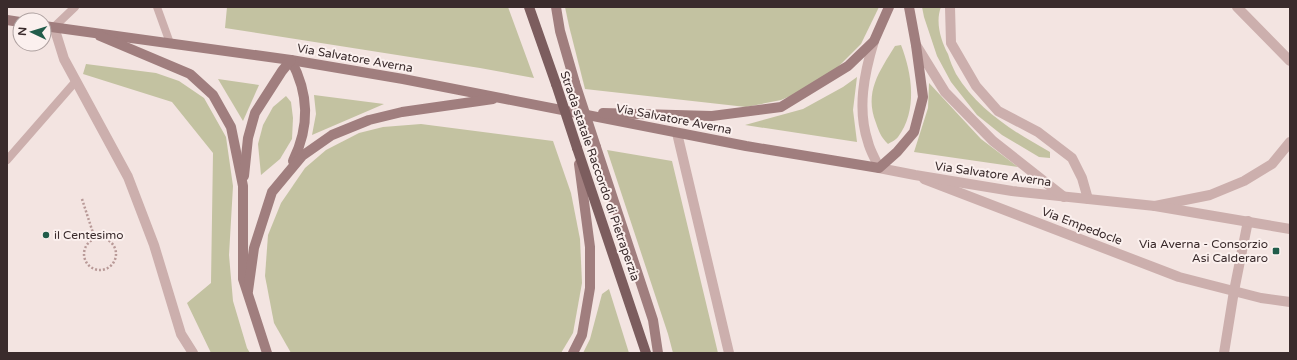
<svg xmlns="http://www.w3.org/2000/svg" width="1297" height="360" viewBox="0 0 1297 360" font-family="'Varela Round',sans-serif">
	<rect width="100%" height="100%" fill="#f3e4e1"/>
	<g fill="#c3c2a1">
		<path d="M 227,7 L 508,7 L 534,78 L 480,68 L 225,28 Z"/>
		<path d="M 565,7 L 879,7 L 861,44 L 836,69 L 812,87 L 781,100 L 746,107 L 585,89 L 569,26 Z"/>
		<path d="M 922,7 L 941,7 C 935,22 941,41 948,54 C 950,61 953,68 956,74 C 978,110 1014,132 1050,152 L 1050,158 L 1039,157 L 1002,135 L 977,115 L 951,82 L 937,56 L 924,17 Z"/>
		<path d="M 901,45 C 912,73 918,111 898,137 C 896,140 891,142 888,144 C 881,137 879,132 876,123 C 864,92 879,72 895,46 Z"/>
		<path d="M 86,64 L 156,73 L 179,81 L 204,98 L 226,137 L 233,186 L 229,255 L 233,301 L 247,348 L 250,353 L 211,353 L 187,303 L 211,283 L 213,153 L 172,102 L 83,74 Z"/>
		<path d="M 857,77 L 853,110 L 857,142 L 745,125 L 803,109 L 843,87 Z"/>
		<path d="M 218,79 L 259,85 L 243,121 Z"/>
		<path d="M 929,83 L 981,139 L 1018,167 L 914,152 L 928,108 Z"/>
		<path d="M 314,95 L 384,104 L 312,135 L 316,114 Z"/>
		<path d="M 286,96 L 291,102 L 293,118 L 292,139 L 280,159 L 261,175 L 258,144 L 263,125 L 273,107 Z"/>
		<path d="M 421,124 L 553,141 L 571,193 L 580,239 L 582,283 L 573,333 L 561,353 L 291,353 L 274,323 L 265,276 L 268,235 L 281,203 L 305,168 L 326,150 L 359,133 L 383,127 Z"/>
		<path d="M 607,150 L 672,161 L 718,353 L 673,353 L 668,334 Z"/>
		<path d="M 609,289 L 629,353 L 583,353 L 590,339 L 602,294 Z"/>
	</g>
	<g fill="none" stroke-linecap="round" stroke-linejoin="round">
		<g stroke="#b89997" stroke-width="2.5" stroke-dasharray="2 2" stroke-linecap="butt">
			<path d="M 82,199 L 95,239"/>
			<circle cx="100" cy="254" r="16"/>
		</g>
		<g stroke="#ccafad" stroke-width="8">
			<path d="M 157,7 L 170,43"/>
			<path d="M 54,27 L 75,7"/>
			<path d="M 7,160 L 76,81"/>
		</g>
		<g stroke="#ccafad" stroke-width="10">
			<path d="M 950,7 L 951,43 L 976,86 L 998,111 L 1038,132 L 1072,158 L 1082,178 L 1088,199"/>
			<path d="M 1237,7 L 1290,61"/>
			<path d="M 54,27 L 64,59 L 128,177 L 154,245 L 181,334 L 193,353"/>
			<path d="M 677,133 L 729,353"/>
			<path d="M 924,179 L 1179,277 L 1261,298 L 1290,302"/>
			<path d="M 1155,206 L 1210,195 L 1244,181 L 1272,164 L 1290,142"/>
			<path d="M 1224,353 L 1234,291 L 1248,221"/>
		</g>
		<g stroke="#ccafad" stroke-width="10">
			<path d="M 874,41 C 864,74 857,109 868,142 C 870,151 876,160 879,168 L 915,175 L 1012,191 L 1155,206 L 1290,229"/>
			<path d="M 916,45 L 945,92 L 993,141 L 1064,197"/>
		</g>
		<g stroke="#a07e7e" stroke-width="10">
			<path d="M 556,7 L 560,31 L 575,83"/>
			<path d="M 7,20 L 20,22"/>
			<path d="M 44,26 L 291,60 L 403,79 L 746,146 L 879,168 L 897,152 L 914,132 L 923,97 L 916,45 L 909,7"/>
			<path d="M 100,36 L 190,74 L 213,95 L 231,127 L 243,186 L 243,279 L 267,353"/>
			<path d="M 291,60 C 309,94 310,126 293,161"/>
			<path d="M 603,113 L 712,116 L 781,107 L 848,66 L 874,41 L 889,7"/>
			<path d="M 596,147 L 653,320 L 658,353"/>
			<path d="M 244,176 L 248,138 L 255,113 L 282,71 L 291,60"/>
			<path d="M 248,291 L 254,248 L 272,192 L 302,156 L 332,135 L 369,120 L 402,112 L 493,99"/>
			<path d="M 573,353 L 582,335 L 590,288 L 590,247 L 579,164"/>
		</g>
		<g stroke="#7c5d5e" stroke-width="10">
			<path d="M 529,7 L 556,84"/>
			<path d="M 577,148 L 646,353"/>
		</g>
		<path stroke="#a07e7e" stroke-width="10" d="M 575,83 L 596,147"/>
		<path stroke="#7c5d5e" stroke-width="10" d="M 556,84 L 577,148"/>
	</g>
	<g fill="#215c4a" stroke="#fbf0ee" stroke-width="1.5">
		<circle cx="46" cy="235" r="4"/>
		<rect x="1272" y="247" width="8" height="8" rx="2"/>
	</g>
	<g text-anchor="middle" stroke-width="4" stroke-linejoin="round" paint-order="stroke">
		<g font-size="12" fill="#3a2b2c" stroke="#fbf0ee">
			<text transform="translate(355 58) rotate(10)" y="4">Via Salvatore Averna</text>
			<text transform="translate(674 119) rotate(11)" y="4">Via Salvatore Averna</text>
			<text transform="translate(993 174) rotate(8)" y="4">Via Salvatore Averna</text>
			<text transform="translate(600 176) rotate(71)" y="4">Strada statale Raccordo di Pietraperzia</text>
			<text transform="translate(1082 226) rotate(21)" y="4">Via Empedocle</text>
		</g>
		<g font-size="12" fill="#3a2b2c" stroke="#fbf0ee" text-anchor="start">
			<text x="54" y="239">il Centesimo</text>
			<text x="1268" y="248" text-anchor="end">Via Averna - Consorzio<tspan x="1268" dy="14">Asi Calderaro</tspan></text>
		</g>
	</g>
	<rect width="1297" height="360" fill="none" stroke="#3a2b2c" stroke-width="16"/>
	<g transform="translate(32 32) rotate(274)"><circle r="19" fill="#fbf0ee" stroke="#aea1a0"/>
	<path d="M0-3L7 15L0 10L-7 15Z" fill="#215c4a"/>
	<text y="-6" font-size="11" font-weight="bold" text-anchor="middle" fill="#3a2b2c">N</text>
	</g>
</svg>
